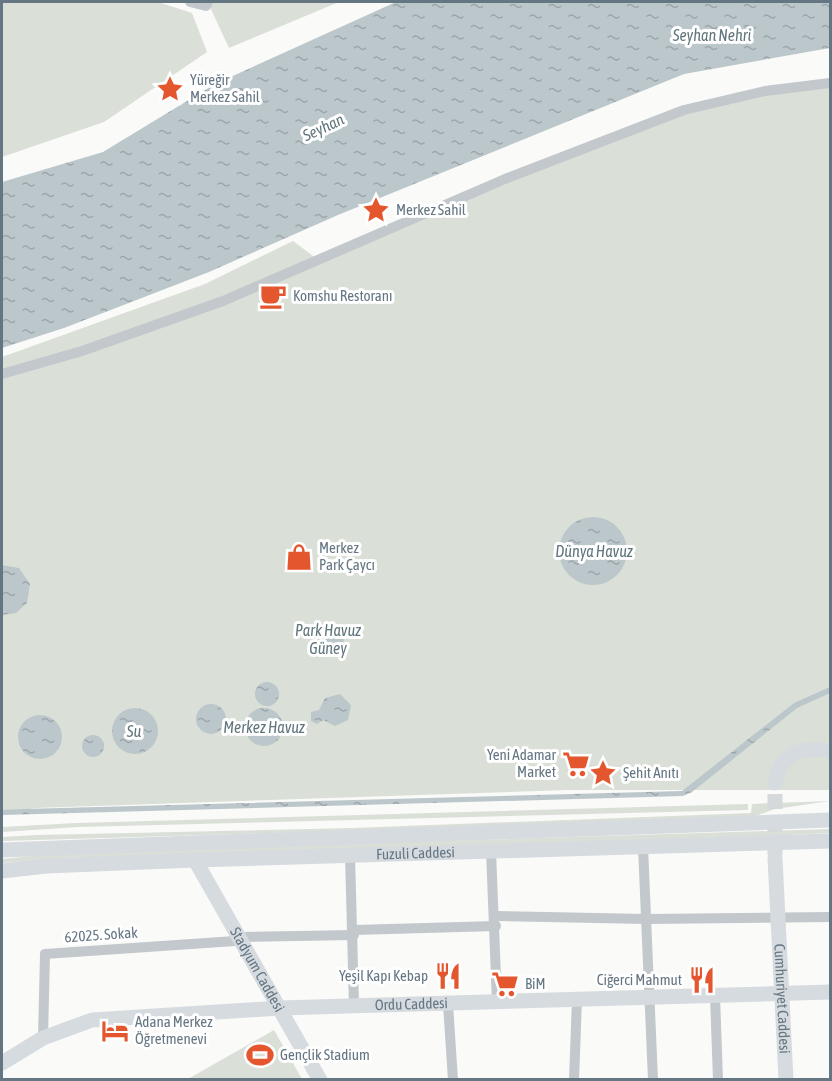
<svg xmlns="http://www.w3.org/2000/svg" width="832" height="1081" viewBox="0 0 832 1081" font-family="'Asap Condensed',sans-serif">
	<defs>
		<pattern id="water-ripples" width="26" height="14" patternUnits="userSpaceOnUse" patternTransform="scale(1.5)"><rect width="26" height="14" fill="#bbc7cb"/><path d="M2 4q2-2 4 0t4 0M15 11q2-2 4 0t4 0" fill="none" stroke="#9ca6aa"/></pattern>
	</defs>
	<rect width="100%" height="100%" fill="#fafaf8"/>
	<g fill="#dadfd7">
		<path d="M 2,2 L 158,2 L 192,13 L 207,52 L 104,122 L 2,157 Z"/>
		<path d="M 212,2 L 339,2 L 229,48 L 210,7 Z"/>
		<path d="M 824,88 L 830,88 L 830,790 L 568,790 L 35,808 L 2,814 L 2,357 L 205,284 L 293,241 L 321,262 L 500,186 L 687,114 L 767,94 Z"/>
		<path d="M 830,801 L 775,809 L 747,819 L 2,841 L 2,837 L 37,835 L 352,828 L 751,813 L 752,804 Z"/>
		<path d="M 748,804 L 748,810 L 78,827 L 2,832 L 2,827 L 77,823 Z"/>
		<path d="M 830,829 L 830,833 L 766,836 L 62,858 L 2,863 L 2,859 L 62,853 Z"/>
		<path d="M 274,1030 L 302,1079 L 188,1079 Z"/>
	</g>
	<g fill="url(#water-ripples)">
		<path d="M 396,2 L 830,2 L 830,48 L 684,74 L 338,215 L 209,272 L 64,328 L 2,348 L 2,182 L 103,152 L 215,84 Z"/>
		<circle cx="593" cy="551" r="34"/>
		<path d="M 2,565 L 19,568 L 30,584 L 27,603 L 16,613 L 2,615 Z"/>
		<circle cx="328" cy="639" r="16"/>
		<circle cx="267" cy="694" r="12"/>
		<path d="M 830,687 L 830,693 L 797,708 L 692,792 L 683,796 L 2,815 L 2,810 L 23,809 L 682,791 L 794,703 Z"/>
		<path d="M 340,694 L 351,705 L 348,720 L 335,726 L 323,720 L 317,724 L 311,721 L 311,712 L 319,710 L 325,698 Z"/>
		<circle cx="211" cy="719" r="15"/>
		<circle cx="135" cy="731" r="23"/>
		<circle cx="264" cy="727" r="19"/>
		<circle cx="40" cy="737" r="22"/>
		<circle cx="93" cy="746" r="11"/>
	</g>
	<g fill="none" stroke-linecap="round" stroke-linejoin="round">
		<path stroke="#d5d9db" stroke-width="15" stroke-dasharray="15 8" stroke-linecap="butt" d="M 775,855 L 775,783"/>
		<g stroke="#c3c8cc" stroke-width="10">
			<path d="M 190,2 L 206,6 L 208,2"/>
			<path d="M 2,374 L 82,351 L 223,301 L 505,179 L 684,110 L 765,91 L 830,83"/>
			<path d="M 643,847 L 653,1080"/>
			<path d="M 491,851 L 497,1003"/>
			<path d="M 350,855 L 354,1006"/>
			<path d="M 495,916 L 646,919 L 830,917"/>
			<path d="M 354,930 L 496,926"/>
			<path d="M 715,996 L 718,1080"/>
			<path d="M 448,1004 L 453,1080"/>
			<path d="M 43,1038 L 45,954 L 235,941 L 240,937 L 354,935"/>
			<path d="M 574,1080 L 577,999"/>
		</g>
		<g stroke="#d6dbdf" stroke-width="15">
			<path d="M 775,783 C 780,753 803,746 830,751"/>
			<path d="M 2,850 L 830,820"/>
			<path id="s1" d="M 775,858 L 786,1080"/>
			<path id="s2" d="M 195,860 L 320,1080"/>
			<path id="s3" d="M 2,871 L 46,866 L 195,860 L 830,841"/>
			<path id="s4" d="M 2,1063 L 43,1038 L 92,1020 L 280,1008 L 830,992"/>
		</g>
	</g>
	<defs>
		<symbol id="sight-bare" viewBox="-9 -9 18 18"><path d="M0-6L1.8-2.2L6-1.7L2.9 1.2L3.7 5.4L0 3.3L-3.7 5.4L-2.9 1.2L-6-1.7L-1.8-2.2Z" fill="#e4572e" stroke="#fff" stroke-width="2.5" paint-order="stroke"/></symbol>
		<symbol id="cafe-bare" viewBox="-9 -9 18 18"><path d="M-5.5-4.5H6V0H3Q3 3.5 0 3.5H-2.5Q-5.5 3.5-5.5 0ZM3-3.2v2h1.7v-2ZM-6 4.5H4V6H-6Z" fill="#e4572e" stroke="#fff" stroke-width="2.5" paint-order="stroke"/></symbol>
		<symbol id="shop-bare" viewBox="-9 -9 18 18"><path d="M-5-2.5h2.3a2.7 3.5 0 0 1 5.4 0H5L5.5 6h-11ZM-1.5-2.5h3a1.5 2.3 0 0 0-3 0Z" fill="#e4572e" stroke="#fff" stroke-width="2.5" paint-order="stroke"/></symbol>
		<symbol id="supermarket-bare" viewBox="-9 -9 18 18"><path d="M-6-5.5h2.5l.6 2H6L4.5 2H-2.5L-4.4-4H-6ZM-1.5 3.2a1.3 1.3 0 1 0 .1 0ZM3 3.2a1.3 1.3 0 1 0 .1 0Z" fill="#e4572e" stroke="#fff" stroke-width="2.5" paint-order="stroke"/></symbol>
		<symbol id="restaurant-bare" viewBox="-9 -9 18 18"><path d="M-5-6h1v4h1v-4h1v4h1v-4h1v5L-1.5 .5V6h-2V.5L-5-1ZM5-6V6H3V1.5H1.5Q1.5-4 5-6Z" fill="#e4572e" stroke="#fff" stroke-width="2.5" paint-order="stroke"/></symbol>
		<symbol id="hotel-bare" viewBox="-9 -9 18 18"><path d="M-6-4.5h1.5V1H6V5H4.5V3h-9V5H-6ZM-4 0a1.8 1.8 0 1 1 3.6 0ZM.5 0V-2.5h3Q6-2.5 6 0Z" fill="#e4572e" stroke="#fff" stroke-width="2.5" paint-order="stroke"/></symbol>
		<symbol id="stadium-bare" viewBox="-9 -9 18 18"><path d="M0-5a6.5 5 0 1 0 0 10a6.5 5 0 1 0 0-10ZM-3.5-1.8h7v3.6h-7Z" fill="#e4572e" stroke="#fff" stroke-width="2.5" paint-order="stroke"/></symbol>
	</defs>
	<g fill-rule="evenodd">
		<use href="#sight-bare" x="151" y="70" width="38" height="38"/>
		<use href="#sight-bare" x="357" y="191" width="38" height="38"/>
		<use href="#cafe-bare" x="254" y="277" width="38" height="38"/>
		<use href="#shop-bare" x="280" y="538" width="38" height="38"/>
		<use href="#supermarket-bare" x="557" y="745" width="38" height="38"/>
		<use href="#sight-bare" x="584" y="754" width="38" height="38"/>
		<use href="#restaurant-bare" x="429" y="957" width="38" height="38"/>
		<use href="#restaurant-bare" x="683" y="961" width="38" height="38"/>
		<use href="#supermarket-bare" x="486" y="965" width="38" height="38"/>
		<use href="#hotel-bare" x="96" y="1012" width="38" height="38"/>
		<use href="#stadium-bare" x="241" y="1036" width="38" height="38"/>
	</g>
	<g text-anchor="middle" stroke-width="6" stroke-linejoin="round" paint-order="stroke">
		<g font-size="15" fill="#657683" stroke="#fff" text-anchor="start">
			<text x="190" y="85">Yüreğir<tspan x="190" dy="17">Merkez Sahil</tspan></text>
			<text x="396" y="215">Merkez Sahil</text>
			<text x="293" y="301">Komshu Restoranı</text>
			<text x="319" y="553">Merkez<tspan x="319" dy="17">Park Çaycı</tspan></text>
			<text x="556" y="760" text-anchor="end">Yeni Adamar<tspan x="556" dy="17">Market</tspan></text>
			<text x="623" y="778">Şehit Anıtı</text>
			<text x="428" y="981" text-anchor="end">Yeşil Kapı Kebap</text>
			<text x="682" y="985" text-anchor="end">Ciğerci Mahmut</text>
			<text x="525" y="989">BiM</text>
			<text x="135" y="1027">Adana Merkez<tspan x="135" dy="17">Öğretmenevi</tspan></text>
			<text x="280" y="1060">Gençlik Stadium</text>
		</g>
		<g font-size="15" fill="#657683" stroke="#fff">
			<text dy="5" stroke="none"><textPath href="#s3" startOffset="414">Fuzuli Caddesi</textPath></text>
			<text transform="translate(101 935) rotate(-4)" y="5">62025. Sokak</text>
			<text dy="5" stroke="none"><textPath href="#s2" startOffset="126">Stadyum Caddesi</textPath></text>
			<text dy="5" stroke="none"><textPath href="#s1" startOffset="141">Cumhuriyet Caddesi</textPath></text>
			<text dy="5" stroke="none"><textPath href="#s4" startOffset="420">Ordu Caddesi</textPath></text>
		</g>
		<g font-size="16" font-style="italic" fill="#60757c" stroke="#fff">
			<text x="712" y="41">Seyhan Nehri</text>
			<text transform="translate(323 127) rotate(-25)" y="6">Seyhan</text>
			<text x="594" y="557">Dünya Havuz</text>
			<text x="328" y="636">Park Havuz<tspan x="328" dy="18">Güney</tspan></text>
			<text x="264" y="733">Merkez Havuz</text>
			<text x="134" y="737">Su</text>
		</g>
	</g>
	<rect width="832" height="1081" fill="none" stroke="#657683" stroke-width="6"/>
</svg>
